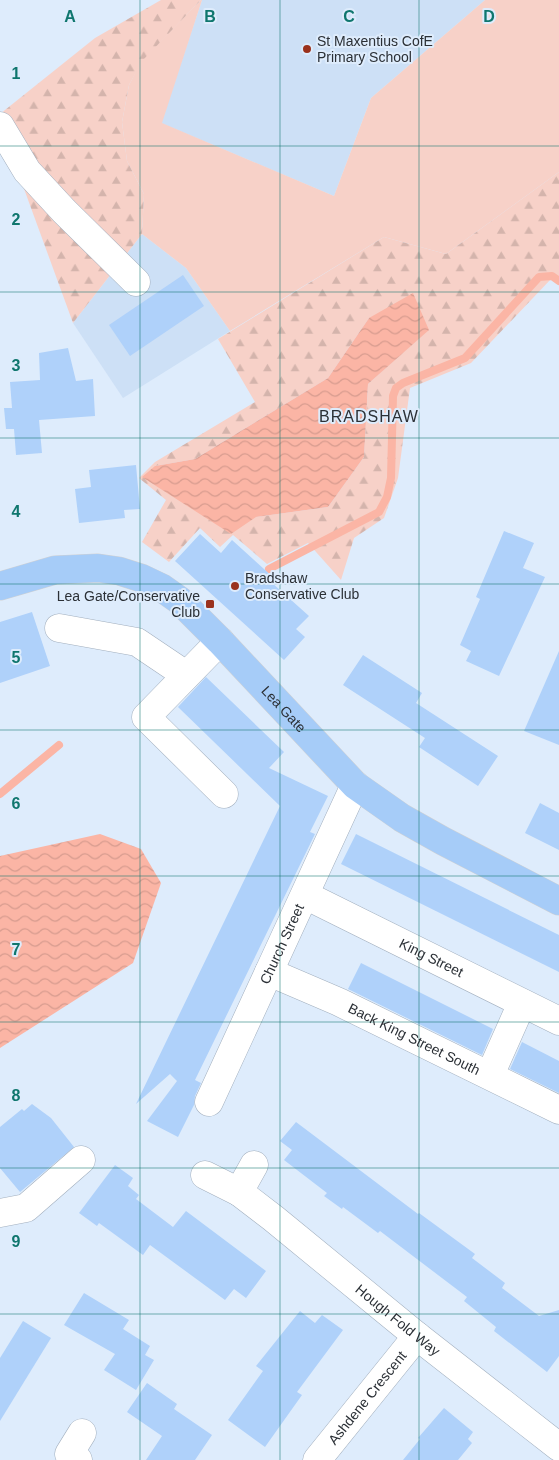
<svg xmlns="http://www.w3.org/2000/svg" width="559" height="1460" viewBox="0 0 559 1460" font-family="Arial,sans-serif">
	<defs>
		<pattern id="forest-firs" width="22" height="20" patternUnits="userSpaceOnUse" patternTransform="scale(1.25)"><rect width="22" height="20" fill="#f7d1c8"/><path d="M5 1l3.5 6h-7zM16 11l3.5 6h-7z" fill="#d4b4ac"/></pattern>
		<pattern id="water-waves" width="16" height="10" patternUnits="userSpaceOnUse" patternTransform="scale(1.25)"><rect width="16" height="10" fill="#fbb5a5"/><path d="M0 5q4-4 8 0t8 0" fill="none" stroke="#d79c8f"/></pattern>
	</defs>
	<rect width="100%" height="100%" fill="#deecfc"/>
	<g fill="#cde0f6">
		<path d="M 202,0 L 485,0 L 371,98 L 334,196 L 161,123 Z"/>
		<path d="M 142,234 L 186,268 L 230,331 L 123,398 L 73,323 Z"/>
	</g>
	<path fill="#f7d1c8" d="M 201,0 L 202,0 L 162,123 L 334,196 L 371,98 L 485,0 L 559,0 L 559,172 L 446,254 L 384,237 L 230,331 L 186,268 L 142,234 L 144,194 L 127,161 L 122,122 L 129,85 L 142,60 Z"/>
	<g fill="url(#forest-firs)" fill-rule="evenodd">
		<path d="M 161,0 L 201,0 L 143,60 L 129,85 L 122,122 L 127,161 L 144,194 L 142,234 L 73,323 L 0,123 L 0,114 L 95,38 Z"/>
		<path d="M 559,172 L 559,284 L 551,279 L 471,363 L 410,388 L 398,478 L 384,518 L 354,538 L 341,580 L 308,543 L 267,564 L 233,535 L 220,547 L 200,528 L 169,562 L 142,542 L 166,500 L 139,478 L 155,462 L 255,402 L 218,339 L 384,237 L 446,254 ZM 369,318 L 428,330 L 368,384 L 364,457 L 328,507 L 256,517 L 155,466 L 195,459 L 328,378 Z"/>
	</g>
	<g fill="url(#water-waves)">
		<path d="M 413,293 L 429,330 L 368,384 L 364,457 L 328,507 L 256,517 L 231,534 L 142,477 L 155,466 L 195,459 L 328,378 L 369,318 Z"/>
		<path d="M 100,834 L 141,849 L 161,883 L 133,963 L 0,1048 L 0,856 Z"/>
	</g>
	<g fill="none" stroke-linecap="round" stroke-linejoin="round">
		<g stroke="#fbb5a5" stroke-width="8">
			<path d="M 269,569 L 379,512 L 387,497 L 391,478 L 393,396 L 396,388 L 403,383 L 465,358 L 539,277 L 552,276 L 559,281"/>
			<path d="M 0,794 L 59,745"/>
		</g>
	</g>
	<g fill="#afd1fa">
		<path d="M 183,275 L 204,306 L 130,356 L 109,325 Z"/>
		<path d="M 68,348 L 76,381 L 93,379 L 95,416 L 39,420 L 42,453 L 16,455 L 14,429 L 6,429 L 4,408 L 12,408 L 10,382 L 40,380 L 39,353 Z"/>
		<path d="M 136,465 L 140,509 L 124,510 L 125,518 L 79,523 L 75,489 L 91,487 L 89,470 Z"/>
		<path d="M 504,531 L 534,543 L 523,568 L 545,577 L 499,676 L 466,661 L 471,651 L 460,645 L 480,599 L 476,597 Z"/>
		<path d="M 200,534 L 221,553 L 232,540 L 274,578 L 271,582 L 309,616 L 296,629 L 305,637 L 284,660 L 175,561 Z"/>
		<path d="M 32,612 L 50,666 L 0,683 L 0,622 Z"/>
		<path d="M 559,651 L 559,745 L 524,731 Z"/>
		<path d="M 363,655 L 422,693 L 416,703 L 498,756 L 478,786 L 419,747 L 425,738 L 343,685 Z"/>
		<path d="M 206,677 L 284,752 L 269,768 L 328,796 L 310,832 L 315,834 L 195,1080 L 201,1083 L 195,1096 L 194,1105 L 178,1137 L 147,1121 L 177,1081 L 170,1074 L 136,1104 L 280,806 L 178,707 Z"/>
		<path d="M 540,803 L 559,813 L 559,850 L 525,833 Z"/>
		<path d="M 356,834 L 559,935 L 559,972 L 341,864 Z"/>
		<path d="M 361,963 L 493,1029 L 482,1055 L 348,989 Z"/>
		<path d="M 522,1042 L 559,1061 L 559,1093 L 510,1069 Z"/>
		<path d="M 32,1104 L 51,1118 L 74,1147 L 20,1192 L 0,1168 L 0,1127 L 22,1109 L 24,1111 Z"/>
		<path d="M 296,1122 L 418,1214 L 419,1213 L 475,1254 L 472,1258 L 505,1283 L 502,1288 L 539,1316 L 559,1310 L 559,1356 L 547,1372 L 494,1331 L 496,1327 L 464,1301 L 467,1297 L 380,1231 L 378,1233 L 343,1207 L 342,1209 L 324,1196 L 327,1193 L 284,1160 L 292,1150 L 280,1141 Z"/>
		<path d="M 115,1165 L 133,1178 L 128,1186 L 139,1195 L 136,1199 L 173,1227 L 186,1211 L 266,1271 L 246,1298 L 234,1289 L 225,1300 L 150,1245 L 143,1255 L 99,1223 L 97,1226 L 79,1213 Z"/>
		<path d="M 84,1293 L 129,1320 L 123,1329 L 150,1346 L 145,1355 L 154,1360 L 136,1390 L 104,1370 L 115,1354 L 64,1325 Z"/>
		<path d="M 300,1311 L 315,1323 L 322,1315 L 343,1330 L 297,1392 L 302,1395 L 265,1447 L 228,1420 L 263,1371 L 256,1366 Z"/>
		<path d="M 23,1321 L 51,1338 L 0,1421 L 0,1358 Z"/>
		<path d="M 147,1383 L 177,1404 L 174,1409 L 212,1435 L 195,1460 L 146,1460 L 162,1436 L 127,1412 Z"/>
		<path d="M 444,1408 L 473,1432 L 468,1439 L 472,1443 L 458,1460 L 403,1460 L 420,1439 L 418,1438 Z"/>
	</g>
	<g fill="none" stroke-linecap="round" stroke-linejoin="round">
		<defs>
			<g id="minor">
				<path d="M 0,126 L 27,171 L 64,211 L 136,282"/>
				<path d="M 59,628 L 137,642 L 186,675"/>
				<path d="M 220,641 L 146,717 L 224,794"/>
				<path id="s1" d="M 305,895 L 559,1021"/>
				<path id="s2" d="M 269,972 L 339,1002 L 559,1110"/>
				<path d="M 490,1075 L 522,1003"/>
				<path id="s3" d="M 209,1102 L 355,785"/>
				<path id="s4" d="M 205,1175 L 239,1192 L 273,1218 L 417,1336 L 559,1447"/>
				<path d="M 239,1192 L 254,1165"/>
				<path d="M 0,1213 L 26,1208 L 81,1160"/>
				<path d="M 78,1460 L 69,1454 L 82,1433"/>
				<path id="s5" d="M 317,1460 L 417,1336"/>
			</g>
			<g id="major">
				<path id="s6" d="M 0,586 L 55,570 L 98,568 L 119,571 L 141,578 L 162,588 L 179,600 L 220,641 L 355,785 L 402,818 L 443,841 L 559,901"/>
			</g>
		</defs>
		<use href="#minor" stroke="#a2afbe" stroke-width="29"/>
		<use href="#major" stroke="#d0d1d3" stroke-width="29"/>
		<use href="#minor" stroke="#fff" stroke-width="28"/>
		<use href="#major" stroke="#a6ccf8" stroke-width="28"/>
	</g>
	<path fill="none" stroke="#0f766e" stroke-width="1" stroke-opacity="0.55" d="M 140,0 L 140,1460M 280,0 L 280,1460M 419,0 L 419,1460M 0,146 L 559,146M 0,292 L 559,292M 0,438 L 559,438M 0,584 L 559,584M 0,730 L 559,730M 0,876 L 559,876M 0,1022 L 559,1022M 0,1168 L 559,1168M 0,1314 L 559,1314"/>
	<g fill="#9a311c" stroke="#deecfc" stroke-width="2">
		<circle cx="307" cy="49" r="5"/>
		<circle cx="235" cy="586" r="5"/>
		<rect x="205" y="599" width="10" height="10" rx="2.5"/>
	</g>
	<g text-anchor="middle" stroke-width="4" stroke-linejoin="round" paint-order="stroke">
		<g font-size="14" fill="#2b3036" stroke="#deecfc" text-anchor="start">
			<text x="317" y="46">St Maxentius CofE<tspan x="317" dy="16">Primary School</tspan></text>
			<text x="245" y="583">Bradshaw<tspan x="245" dy="16">Conservative Club</tspan></text>
			<text x="200" y="601" text-anchor="end">Lea Gate/Conservative<tspan x="200" dy="16">Club</tspan></text>
		</g>
		<g font-size="14" fill="#2b3036" stroke="#deecfc">
			<text dy="5" stroke="none"><textPath href="#s6" startOffset="340">Lea Gate</textPath></text>
			<text dy="5" stroke="none"><textPath href="#s3" startOffset="174">Church Street</textPath></text>
			<text dy="5" stroke="none"><textPath href="#s1" startOffset="141">King Street</textPath></text>
			<text dy="5" stroke="none"><textPath href="#s2" startOffset="160">Back King Street South</textPath></text>
			<text dy="5" stroke="none"><textPath href="#s4" startOffset="242">Hough Fold Way</textPath></text>
			<text dy="5" stroke="none"><textPath href="#s5" startOffset="80">Ashdene Crescent</textPath></text>
		</g>
		<g font-size="16" letter-spacing="1" fill="#2b3036" stroke="#deecfc">
			<text x="369" y="422">BRADSHAW</text>
		</g>
	</g>
	<g font-size="16" text-anchor="middle" font-weight="bold" fill="#0f766e" stroke="#deecfc" stroke-width="4" stroke-linejoin="round" paint-order="stroke">
		<text x="70" y="22">A</text>
		<text x="210" y="22">B</text>
		<text x="349" y="22">C</text>
		<text x="489" y="22">D</text>
		<text x="16" y="79">1</text>
		<text x="16" y="225">2</text>
		<text x="16" y="371">3</text>
		<text x="16" y="517">4</text>
		<text x="16" y="663">5</text>
		<text x="16" y="809">6</text>
		<text x="16" y="955">7</text>
		<text x="16" y="1101">8</text>
		<text x="16" y="1247">9</text>
	</g>
</svg>
